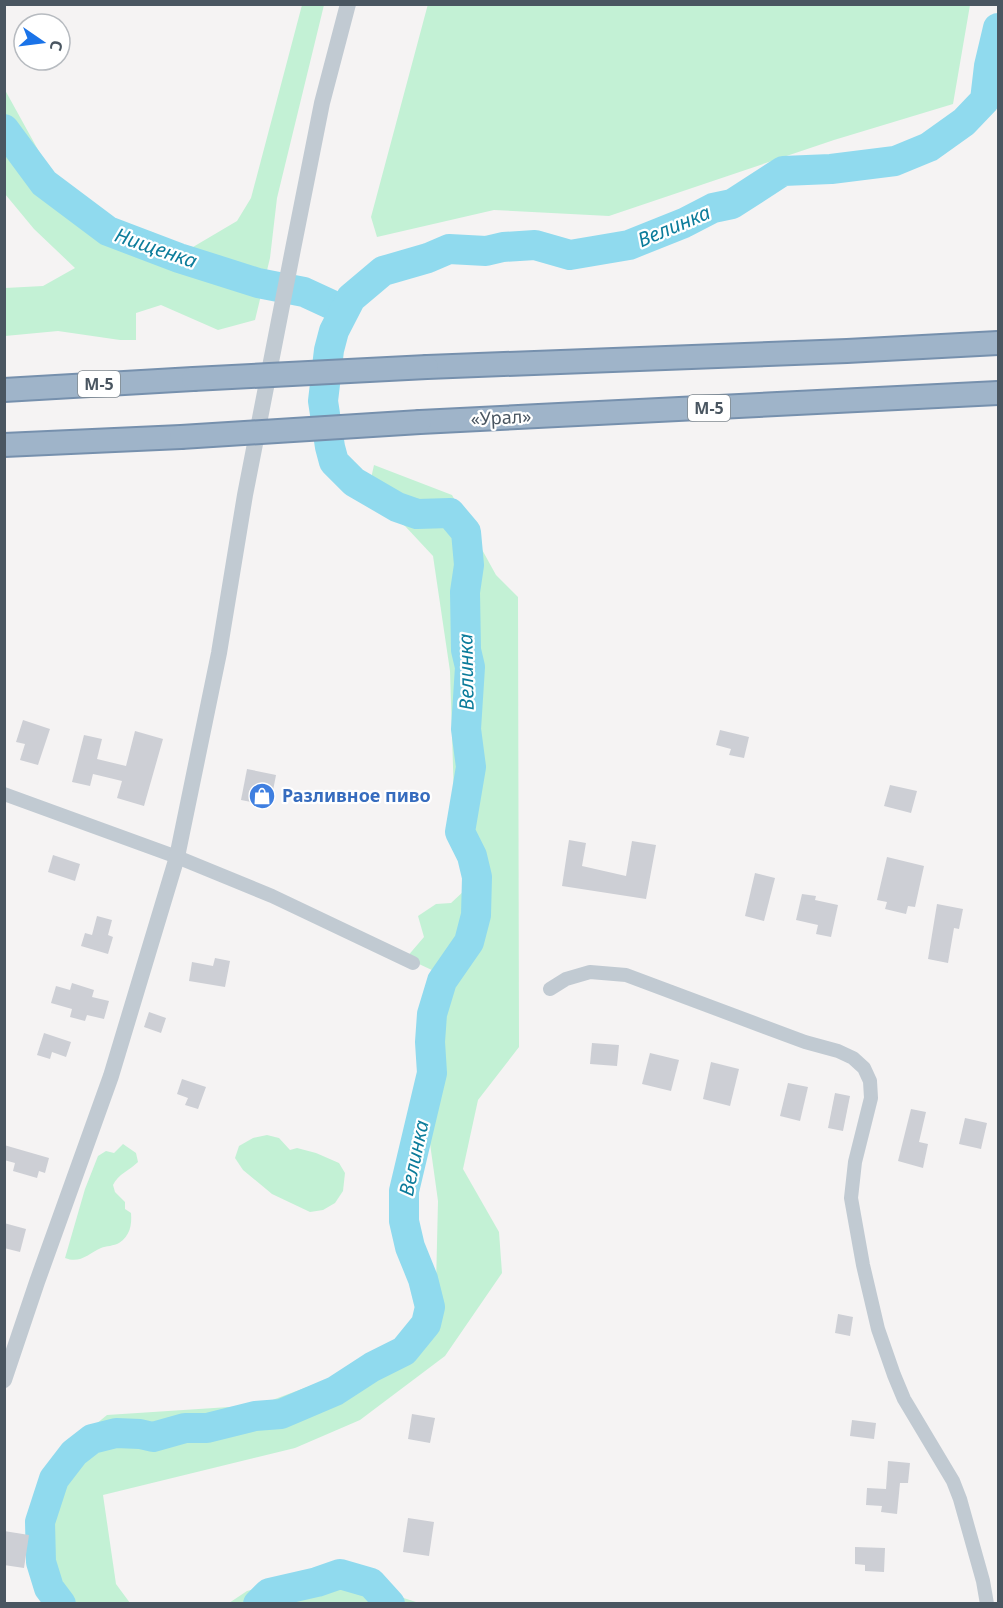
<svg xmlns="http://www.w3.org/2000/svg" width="1003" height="1608" viewBox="0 0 1003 1608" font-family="'Noto Sans',sans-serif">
	<rect width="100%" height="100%" fill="#f5f3f3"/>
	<g fill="#c3f1d5">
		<path d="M 428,4 L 970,4 L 970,5 L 953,104 L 834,140 L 609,216 L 494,210 L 377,237 L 371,217 Z"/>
		<path d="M 302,5 L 324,5 L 277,198 L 270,258 L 255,320 L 218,330 L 161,305 L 136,313 L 136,340 L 120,340 L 58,331 L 5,336 L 5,288 L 43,286 L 75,268 L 34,229 L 5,194 L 5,90 L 47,166 L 63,181 L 121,223 L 152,232 L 172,242 L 193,247 L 237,221 L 251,198 Z"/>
		<path d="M 374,465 L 452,495 L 496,575 L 518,597 L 519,1047 L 478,1100 L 463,1169 L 499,1232 L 502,1273 L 445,1356 L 360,1420 L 295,1448 L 103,1495 L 116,1584 L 130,1603 L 52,1603 L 34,1547 L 49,1463 L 107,1415 L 259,1405 L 358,1368 L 435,1328 L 438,1201 L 421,1079 L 434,971 L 406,958 L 424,937 L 418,916 L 436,904 L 451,903 L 465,890 L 454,798 L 450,671 L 433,556 L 405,526 L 366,501 Z"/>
		<path d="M 267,1135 L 279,1138 L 290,1150 L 297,1148 L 316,1153 L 339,1163 L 345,1173 L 343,1191 L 335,1203 L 323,1210 L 310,1212 L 272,1194 L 243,1170 L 235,1158 L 239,1146 L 253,1138 Z"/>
		<path d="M 123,1144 L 136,1153 L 138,1162 C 130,1170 118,1174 113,1185 L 115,1192 L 125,1202 L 125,1209 L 131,1213 C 132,1225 130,1236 119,1243 C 114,1246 106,1246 101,1248 C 88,1254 80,1264 65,1258 L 85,1189 L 98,1156 L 106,1151 L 114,1153 Z"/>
		<path d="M 321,1571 L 419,1603 L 229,1603 L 247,1591 Z"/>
	</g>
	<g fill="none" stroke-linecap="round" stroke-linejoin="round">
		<g stroke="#90daee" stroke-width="30">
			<path d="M 4,129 L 44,183 L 108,231 L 179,258 L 258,283 L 304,292 L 343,310"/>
			<path d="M 61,1604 L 49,1588 L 41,1562 L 40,1522 L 54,1479 L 74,1453 L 92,1439 L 116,1433 L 140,1434 L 153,1437 L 185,1428 L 207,1428 L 255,1416 L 281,1414 L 335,1391 L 372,1367 L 404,1351 L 426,1324 L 430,1307 L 423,1279 L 410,1247 L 404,1221 L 404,1191 L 432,1073 L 430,1042 L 432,1014 L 442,981 L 469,942 L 476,915 L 477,877 L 472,856 L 460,832 L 471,767 L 466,729 L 470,667 L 466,650 L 465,592 L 469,565 L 466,532 L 450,513 L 417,514 L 397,507 L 354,482 L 334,462 L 330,447 L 323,401 L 329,350 L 334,331 L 351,298 L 383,271 L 428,258 L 449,249 L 486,251 L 503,247 L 535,245 L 570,255 L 629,245 L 684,223 L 713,208 L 732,204 L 783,171 L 831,169 L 895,161 L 929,147 L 964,122 L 985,100 L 989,66 L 998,28"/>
			<path d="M 258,1604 L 269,1593 L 317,1582 L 340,1574 L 371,1583 L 390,1604"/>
		</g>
	</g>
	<g fill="#cdcfd5">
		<path d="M 23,720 L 50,729 L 38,765 L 20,760 L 25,744 L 16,742 Z"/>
		<path d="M 720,730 L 749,737 L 744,758 L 729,755 L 731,749 L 716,745 Z"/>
		<path d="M 135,731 L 163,739 L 144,806 L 117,798 L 122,781 L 93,774 L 90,786 L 72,782 L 84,735 L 102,739 L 97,759 L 126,766 Z"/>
		<path d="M 247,769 L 276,775 L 270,806 L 241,800 Z"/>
		<path d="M 890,785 L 917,791 L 911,813 L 884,806 Z"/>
		<path d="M 569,840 L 586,843 L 582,866 L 626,876 L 632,841 L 656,845 L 646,899 L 562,886 Z"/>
		<path d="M 53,855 L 80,864 L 75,881 L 48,872 Z"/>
		<path d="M 887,857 L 924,866 L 915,907 L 908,906 L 906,914 L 885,909 L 887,902 L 877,900 Z"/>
		<path d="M 755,873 L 775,878 L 764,921 L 745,916 Z"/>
		<path d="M 802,894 L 816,896 L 815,900 L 838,905 L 831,937 L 816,934 L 818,925 L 796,920 Z"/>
		<path d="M 937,904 L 963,909 L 959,929 L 954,928 L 948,963 L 928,959 Z"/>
		<path d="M 97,916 L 112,920 L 108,935 L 113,937 L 108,954 L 81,946 L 85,933 L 92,935 Z"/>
		<path d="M 215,958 L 230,961 L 225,987 L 189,981 L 192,962 L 213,966 Z"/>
		<path d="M 72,983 L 94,990 L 92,997 L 109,1001 L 104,1019 L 87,1015 L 85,1021 L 70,1017 L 72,1009 L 51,1003 L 56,986 L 70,990 Z"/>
		<path d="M 149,1012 L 166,1018 L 161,1033 L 144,1027 Z"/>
		<path d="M 44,1033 L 71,1042 L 66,1057 L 52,1052 L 50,1059 L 37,1055 Z"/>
		<path d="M 592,1043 L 619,1045 L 617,1066 L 590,1064 Z"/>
		<path d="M 650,1053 L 679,1060 L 671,1091 L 642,1084 Z"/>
		<path d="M 711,1062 L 739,1069 L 730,1106 L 703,1099 Z"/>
		<path d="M 182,1079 L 206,1087 L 198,1109 L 185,1105 L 188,1098 L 177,1094 Z"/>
		<path d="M 788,1083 L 808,1087 L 800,1121 L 780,1116 Z"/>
		<path d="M 835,1093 L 850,1096 L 843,1131 L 828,1128 Z"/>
		<path d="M 911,1109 L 926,1112 L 919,1142 L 928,1144 L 923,1168 L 898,1161 Z"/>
		<path d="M 965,1118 L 987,1123 L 981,1149 L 959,1144 Z"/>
		<path d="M 4,1145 L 49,1158 L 45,1173 L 39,1171 L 37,1178 L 13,1171 L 15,1163 L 4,1160 Z"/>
		<path d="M 4,1223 L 26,1229 L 20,1252 L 4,1248 Z"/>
		<path d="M 838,1314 L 853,1317 L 850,1336 L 835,1333 Z"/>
		<path d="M 412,1414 L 435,1418 L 430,1443 L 408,1439 Z"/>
		<path d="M 852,1420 L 876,1423 L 874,1439 L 850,1436 Z"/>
		<path d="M 888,1461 L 910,1463 L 908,1483 L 900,1483 L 897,1514 L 881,1512 L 882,1506 L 866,1505 L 867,1488 L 886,1489 Z"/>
		<path d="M 408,1518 L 434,1522 L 429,1556 L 403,1552 Z"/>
		<path d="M 4,1531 L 29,1535 L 24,1568 L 4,1565 Z"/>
		<path d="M 855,1547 L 885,1548 L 884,1572 L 865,1571 L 865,1565 L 855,1564 Z"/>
	</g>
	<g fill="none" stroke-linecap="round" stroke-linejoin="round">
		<defs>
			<g id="trunk">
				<path d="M 427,367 L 847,351 L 998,343"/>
				<path d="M 4,390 L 193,379"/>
				<path d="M 420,422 L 998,393"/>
				<path d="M 4,445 L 181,437"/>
			</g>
		</defs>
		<use href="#trunk" stroke="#7690ad" stroke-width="26"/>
		<g stroke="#c1cad2" stroke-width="14">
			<path d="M 4,794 L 177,857 L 272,896 L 413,963"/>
			<path d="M 550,989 L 566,979 L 590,972 L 626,975 L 805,1042 L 838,1051 L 853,1058 L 864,1068 L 870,1081 L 871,1098 L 855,1162 L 851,1198 L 863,1265 L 878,1329 L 894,1375 L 904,1399 L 953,1481 L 960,1499 L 983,1581 L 987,1604"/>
		</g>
		<path stroke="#c1cad2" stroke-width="16" d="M 4,1380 L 37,1282 L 111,1076 L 177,857 L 219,653 L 245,495 L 293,249 L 322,103 L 348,4"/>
		<use href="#trunk" stroke="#9fb4c9" stroke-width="22"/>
		<defs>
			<g id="trunk-bridge">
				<path d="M 193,379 L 427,367"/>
				<path d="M 181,437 L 420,422"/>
			</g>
		</defs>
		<use href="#trunk-bridge" stroke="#7690ad" stroke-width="26" stroke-linecap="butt"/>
		<use href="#trunk-bridge" stroke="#9fb4c9" stroke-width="22"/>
	</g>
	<defs>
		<symbol id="shop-disc" viewBox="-11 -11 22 22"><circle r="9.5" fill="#3f7fe0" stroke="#fff"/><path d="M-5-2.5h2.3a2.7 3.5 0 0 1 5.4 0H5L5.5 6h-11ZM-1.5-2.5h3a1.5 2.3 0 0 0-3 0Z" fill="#fff"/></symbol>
	</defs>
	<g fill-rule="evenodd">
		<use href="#shop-disc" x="247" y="781" width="30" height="30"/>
	</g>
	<g text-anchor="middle" stroke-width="4.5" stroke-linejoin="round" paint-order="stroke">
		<g fill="#fff" stroke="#808990" stroke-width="1.5">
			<rect x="78" y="371" width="42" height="26" rx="4.5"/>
			<rect x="688" y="395" width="42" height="26" rx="4.5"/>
		</g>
		<g font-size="16" font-weight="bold" fill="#4a5661">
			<text x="99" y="390">М-5</text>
			<text x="709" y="414">М-5</text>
		</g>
		<g font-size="18" fill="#4a5661" stroke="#fff">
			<text transform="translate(501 418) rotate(-3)" y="6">«Урал»</text>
		</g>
		<g font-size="18" font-weight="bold" fill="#366cbe" stroke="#fff" text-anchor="start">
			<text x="282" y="802">Разливное пиво</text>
		</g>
		<g font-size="20" font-style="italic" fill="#0c7c9b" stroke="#fff">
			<text transform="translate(674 226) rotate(-23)" y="7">Велинка</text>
			<text transform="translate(156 248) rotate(19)" y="7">Нищенка</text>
			<text transform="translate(466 672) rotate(-91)" y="7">Велинка</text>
			<text transform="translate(414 1158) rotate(-78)" y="7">Велинка</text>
		</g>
	</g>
	<rect width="1003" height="1608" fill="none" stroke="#4a5661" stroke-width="12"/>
	<g transform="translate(42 42) rotate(104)"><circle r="28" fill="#ffffff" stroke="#b7bbc0" stroke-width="1.5"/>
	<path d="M0-4.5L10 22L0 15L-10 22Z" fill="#1a73e8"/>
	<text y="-9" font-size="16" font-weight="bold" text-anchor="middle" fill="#4a5661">С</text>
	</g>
</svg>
